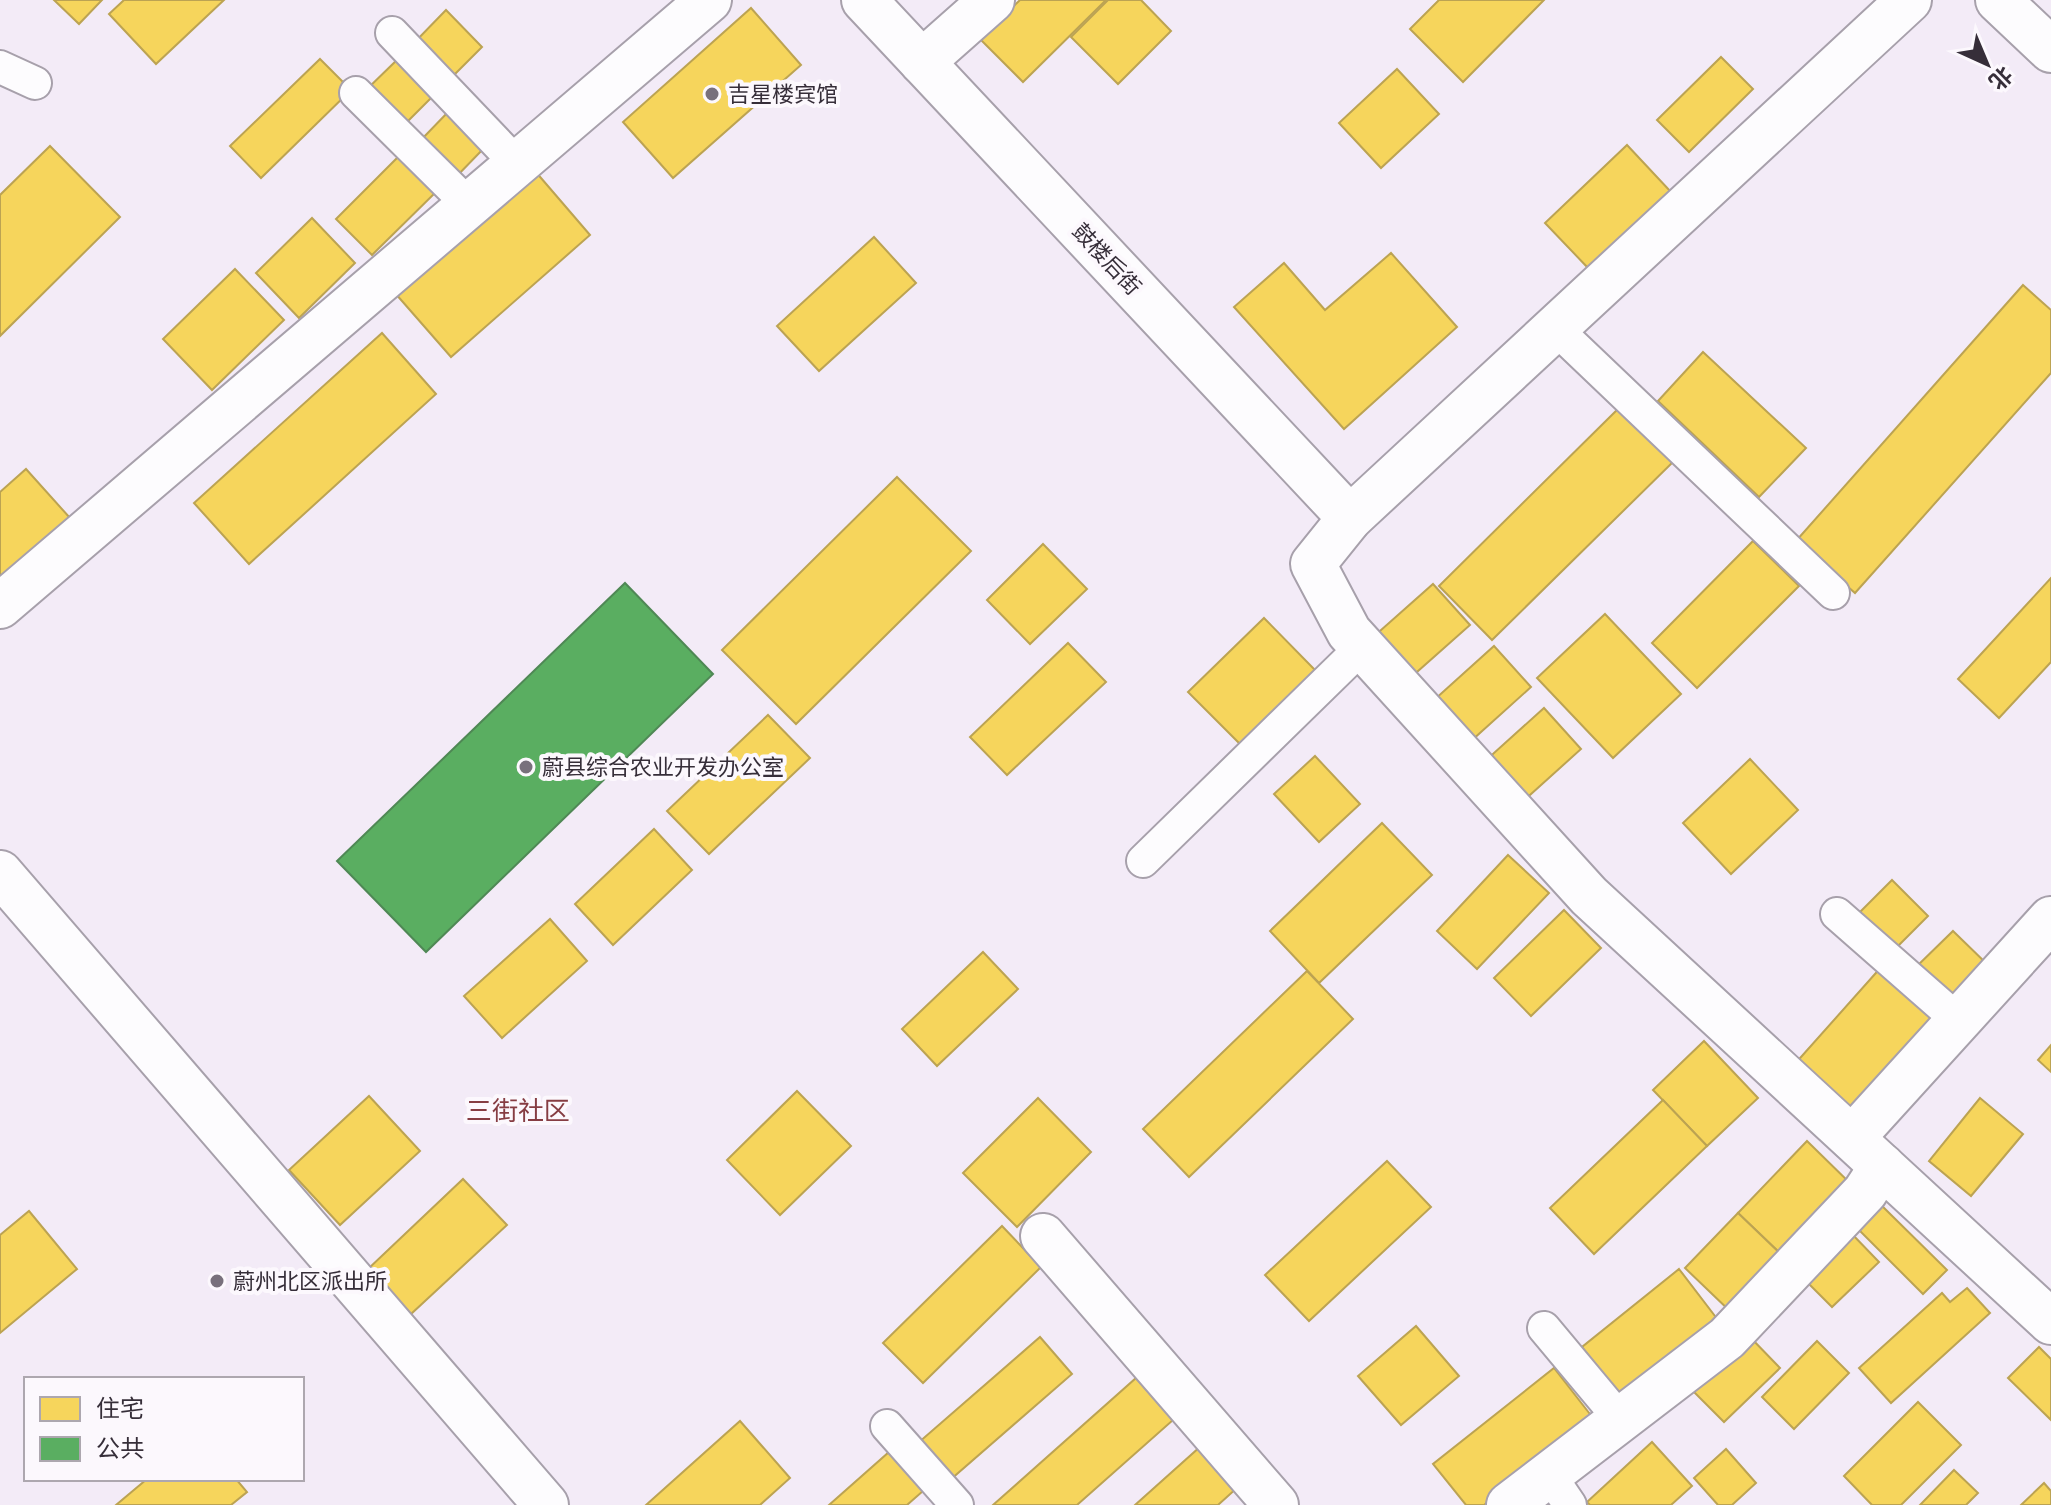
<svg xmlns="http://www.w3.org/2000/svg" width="2051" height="1505" viewBox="0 0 2051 1505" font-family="'IBM Plex Serif','Noto Sans SC',serif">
	<rect width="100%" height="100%" fill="#f3ebf7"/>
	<g fill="#f6d55c" stroke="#bca352" stroke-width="2">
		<path d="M 54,0 L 102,0 L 79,24 Z"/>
		<path d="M 124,0 L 224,0 L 156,64 L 109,14 Z"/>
		<path d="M 1020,0 L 1106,0 L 1023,82 L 980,39 Z"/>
		<path d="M 1108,0 L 1141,0 L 1171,31 L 1118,84 L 1071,37 Z"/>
		<path d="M 1439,0 L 1544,0 L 1463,82 L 1410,29 Z"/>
		<path d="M 751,8 L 801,65 L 673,178 L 623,122 Z"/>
		<path d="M 446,10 L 482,47 L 446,83 L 410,47 Z"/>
		<path d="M 400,57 L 436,93 L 400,129 L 364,92 Z"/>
		<path d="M 1721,57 L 1753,89 L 1689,152 L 1657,120 Z"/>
		<path d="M 320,59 L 351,90 L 261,178 L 230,146 Z"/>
		<path d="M 1397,69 L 1439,114 L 1381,168 L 1339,123 Z"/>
		<path d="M 452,108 L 488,144 L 452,181 L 417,144 Z"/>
		<path d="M 1627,145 L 1671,192 L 1589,269 L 1545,223 Z"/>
		<path d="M 50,146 L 120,217 L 0,336 L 0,195 Z"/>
		<path d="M 404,151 L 440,188 L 372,255 L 336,219 Z"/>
		<path d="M 535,171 L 590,235 L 451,357 L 395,293 Z"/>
		<path d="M 312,218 L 355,263 L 299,318 L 256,273 Z"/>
		<path d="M 874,237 L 916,283 L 819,371 L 777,326 Z"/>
		<path d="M 1391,253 L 1457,327 L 1344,429 L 1234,307 L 1284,263 L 1325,310 Z"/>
		<path d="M 235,269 L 284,320 L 212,390 L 163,339 Z"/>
		<path d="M 2023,285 L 2051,310 L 2051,373 L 1855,593 L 1796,541 Z"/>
		<path d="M 382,333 L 436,394 L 249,564 L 194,503 Z"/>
		<path d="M 1703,352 L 1806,448 L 1759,497 L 1658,401 Z"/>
		<path d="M 1622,405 L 1676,459 L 1492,640 L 1439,586 Z"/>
		<path d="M 26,469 L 70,518 L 0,581 L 0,492 Z"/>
		<path d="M 897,477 L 971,551 L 796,724 L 722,650 Z"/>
		<path d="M 1753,541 L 1799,586 L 1697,688 L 1652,643 Z"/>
		<path d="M 1043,544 L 1087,589 L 1030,644 L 987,600 Z"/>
		<path d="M 2051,578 L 2051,662 L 1999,718 L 1958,679 Z"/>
		<path d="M 1433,584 L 1470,625 L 1409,679 L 1372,638 Z"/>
		<path d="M 1605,614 L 1681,694 L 1613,758 L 1537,678 Z"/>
		<path d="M 1264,618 L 1315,670 L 1240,744 L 1188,692 Z"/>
		<path d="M 1068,643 L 1106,682 L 1007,775 L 970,737 Z"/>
		<path d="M 1494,646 L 1531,687 L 1471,741 L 1434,700 Z"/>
		<path d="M 1544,708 L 1581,749 L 1520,804 L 1484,762 Z"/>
		<path d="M 768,715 L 810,758 L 709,854 L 667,811 Z"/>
		<path d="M 1315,756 L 1360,804 L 1319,842 L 1274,794 Z"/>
		<path d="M 1750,759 L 1798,810 L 1731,874 L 1683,823 Z"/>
		<path d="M 1382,823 L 1432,875 L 1319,983 L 1270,931 Z"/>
		<path d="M 654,829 L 692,870 L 613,945 L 575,904 Z"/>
		<path d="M 1508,855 L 1549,893 L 1477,969 L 1437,931 Z"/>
		<path d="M 1892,880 L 1928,916 L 1889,955 L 1853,919 Z"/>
		<path d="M 1564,910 L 1601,948 L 1531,1016 L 1494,978 Z"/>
		<path d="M 550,919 L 587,961 L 502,1038 L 464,996 Z"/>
		<path d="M 1953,931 L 1989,966 L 1951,1005 L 1914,969 Z"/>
		<path d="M 983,952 L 1018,989 L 937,1066 L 902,1029 Z"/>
		<path d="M 1883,965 L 1941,1017 L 1851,1118 L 1793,1066 Z"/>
		<path d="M 1307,971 L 1353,1019 L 1189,1177 L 1143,1129 Z"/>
		<path d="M 1704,1041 L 1758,1098 L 1707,1146 L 1653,1090 Z"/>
		<path d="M 2051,1045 L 2051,1072 L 2038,1060 Z"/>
		<path d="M 797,1091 L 851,1146 L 780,1215 L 727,1160 Z"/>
		<path d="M 369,1096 L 420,1151 L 340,1225 L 289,1170 Z"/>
		<path d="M 1038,1098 L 1091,1152 L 1017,1227 L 963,1173 Z"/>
		<path d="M 1980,1098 L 2023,1134 L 1971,1196 L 1929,1161 Z"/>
		<path d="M 1663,1100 L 1707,1146 L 1594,1254 L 1550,1208 Z"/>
		<path d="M 1807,1141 L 1855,1188 L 1786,1259 L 1738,1213 Z"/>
		<path d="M 1387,1161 L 1431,1207 L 1309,1321 L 1265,1275 Z"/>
		<path d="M 463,1179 L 507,1225 L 411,1314 L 368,1269 Z"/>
		<path d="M 1876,1200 L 1947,1270 L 1923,1294 L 1853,1224 Z"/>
		<path d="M 29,1211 L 77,1269 L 0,1333 L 0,1235 Z"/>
		<path d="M 1738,1213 L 1786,1259 L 1733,1314 L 1685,1268 Z"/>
		<path d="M 1002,1226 L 1041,1267 L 923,1383 L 883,1343 Z"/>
		<path d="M 1851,1233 L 1879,1262 L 1832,1307 L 1803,1278 Z"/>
		<path d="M 1679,1269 L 1718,1320 L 1622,1397 L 1582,1347 Z"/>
		<path d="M 1967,1288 L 1990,1313 L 1891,1403 L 1859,1368 L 1942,1293 L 1950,1302 Z"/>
		<path d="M 1416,1326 L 1459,1376 L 1401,1425 L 1358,1376 Z"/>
		<path d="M 1749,1336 L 1780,1368 L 1724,1422 L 1693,1391 Z"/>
		<path d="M 1040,1337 L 1072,1374 L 950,1480 L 918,1443 Z"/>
		<path d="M 1817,1341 L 1849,1373 L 1794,1429 L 1762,1397 Z"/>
		<path d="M 2039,1347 L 2051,1359 L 2051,1420 L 2008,1378 Z"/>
		<path d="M 1554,1368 L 1593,1418 L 1484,1505 L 1466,1505 L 1433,1464 Z"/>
		<path d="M 1136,1378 L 1173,1420 L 1077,1505 L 993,1505 Z"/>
		<path d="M 1918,1402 L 1961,1445 L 1901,1505 L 1872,1505 L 1844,1476 Z"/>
		<path d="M 740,1421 L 790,1478 L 760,1505 L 646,1505 Z"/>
		<path d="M 1652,1442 L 1692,1486 L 1671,1505 L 1590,1505 L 1587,1502 Z"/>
		<path d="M 1201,1446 L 1238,1487 L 1218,1505 L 1135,1505 Z"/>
		<path d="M 1726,1449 L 1756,1483 L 1732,1505 L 1718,1505 L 1694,1478 Z"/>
		<path d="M 889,1452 L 923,1491 L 907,1505 L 829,1505 Z"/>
		<path d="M 1954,1470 L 1978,1493 L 1966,1505 L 1920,1505 Z"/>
		<path d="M 147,1479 L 236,1479 L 247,1492 L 231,1505 L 116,1505 Z"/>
		<path d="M 2044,1483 L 2051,1491 L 2051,1505 L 2021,1505 Z"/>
	</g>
	<path fill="#5aae61" stroke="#4f8855" stroke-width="2" d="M 625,583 L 713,674 L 426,952 L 337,861 Z"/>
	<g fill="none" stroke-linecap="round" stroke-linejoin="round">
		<defs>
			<g id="service">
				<path d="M 392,33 L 517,164"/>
				<path d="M 0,67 L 35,83"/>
				<path d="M 356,93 L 469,205"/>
				<path d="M 1555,328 L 1833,593"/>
				<path d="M 1143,861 L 1362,647"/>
				<path d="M 1837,914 L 1959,1021"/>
				<path d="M 1544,1328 L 1620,1419"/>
				<path d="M 887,1426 L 957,1505"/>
				<path d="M 1549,1474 L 1570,1505"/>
			</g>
			<g id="minor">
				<path d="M 1909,0 L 1350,518 L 1313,564 L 1349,632 L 1589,896 L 2051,1322"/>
				<path d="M 1998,0 L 2051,50"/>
				<path d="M 922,62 L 992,0"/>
				<path d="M 0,606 L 709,0"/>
				<path d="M 0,873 L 546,1505"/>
				<path d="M 1852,1138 L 2051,919"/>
				<path d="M 1043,1236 L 1276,1505"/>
				<path d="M 1509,1505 L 1727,1338 L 1865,1192 L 1882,1166"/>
			</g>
			<path id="secondary" d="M 864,0 L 1350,518"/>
		</defs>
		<use href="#service" stroke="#a7a0ab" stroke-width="36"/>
		<use href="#minor" stroke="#a7a0ab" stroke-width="48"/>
		<use href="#secondary" stroke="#a7a0ab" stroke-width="48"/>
		<use href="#service" stroke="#fdfcfe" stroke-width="32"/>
		<use href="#minor" stroke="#fdfcfe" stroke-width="44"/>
		<use href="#secondary" stroke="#fdfcfe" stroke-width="44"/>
	</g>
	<g fill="#78707c" stroke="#fcf8fd" stroke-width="3">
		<circle cx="712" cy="94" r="8"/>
		<circle cx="526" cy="767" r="8"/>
		<circle cx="217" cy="1281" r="8"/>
	</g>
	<g text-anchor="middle" stroke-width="8" stroke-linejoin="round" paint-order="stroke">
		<g font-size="22" fill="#362e39" stroke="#fcf8fd" text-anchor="start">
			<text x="728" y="102">吉星楼宾馆</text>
			<text x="542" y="775">蔚县综合农业开发办公室</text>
			<text x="233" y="1289">蔚州北区派出所</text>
		</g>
		<g font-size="22" fill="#362e39" stroke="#fcf8fd">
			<text transform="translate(1107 259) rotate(47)" y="8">鼓楼后街</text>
		</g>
		<g font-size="26" fill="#863d43" stroke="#fcf8fd">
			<text x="518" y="1120">三街社区</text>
		</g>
	</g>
	<rect x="24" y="1377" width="280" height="104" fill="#fcf8fd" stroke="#ada7af" stroke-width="2"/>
	<rect x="40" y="1397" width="40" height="24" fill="#f6d55c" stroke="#ada7af" stroke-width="2"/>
	<text x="96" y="1417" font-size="24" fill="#362e39">住宅</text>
	<rect x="40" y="1437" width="40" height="24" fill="#5aae61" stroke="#ada7af" stroke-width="2"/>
	<text x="96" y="1457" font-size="24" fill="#362e39">公共</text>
	<g transform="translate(1987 64) rotate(136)" stroke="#fcf8fd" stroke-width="6" paint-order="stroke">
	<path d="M0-6L14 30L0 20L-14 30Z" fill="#362e39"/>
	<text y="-12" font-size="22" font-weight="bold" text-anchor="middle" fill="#362e39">北</text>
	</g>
</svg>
